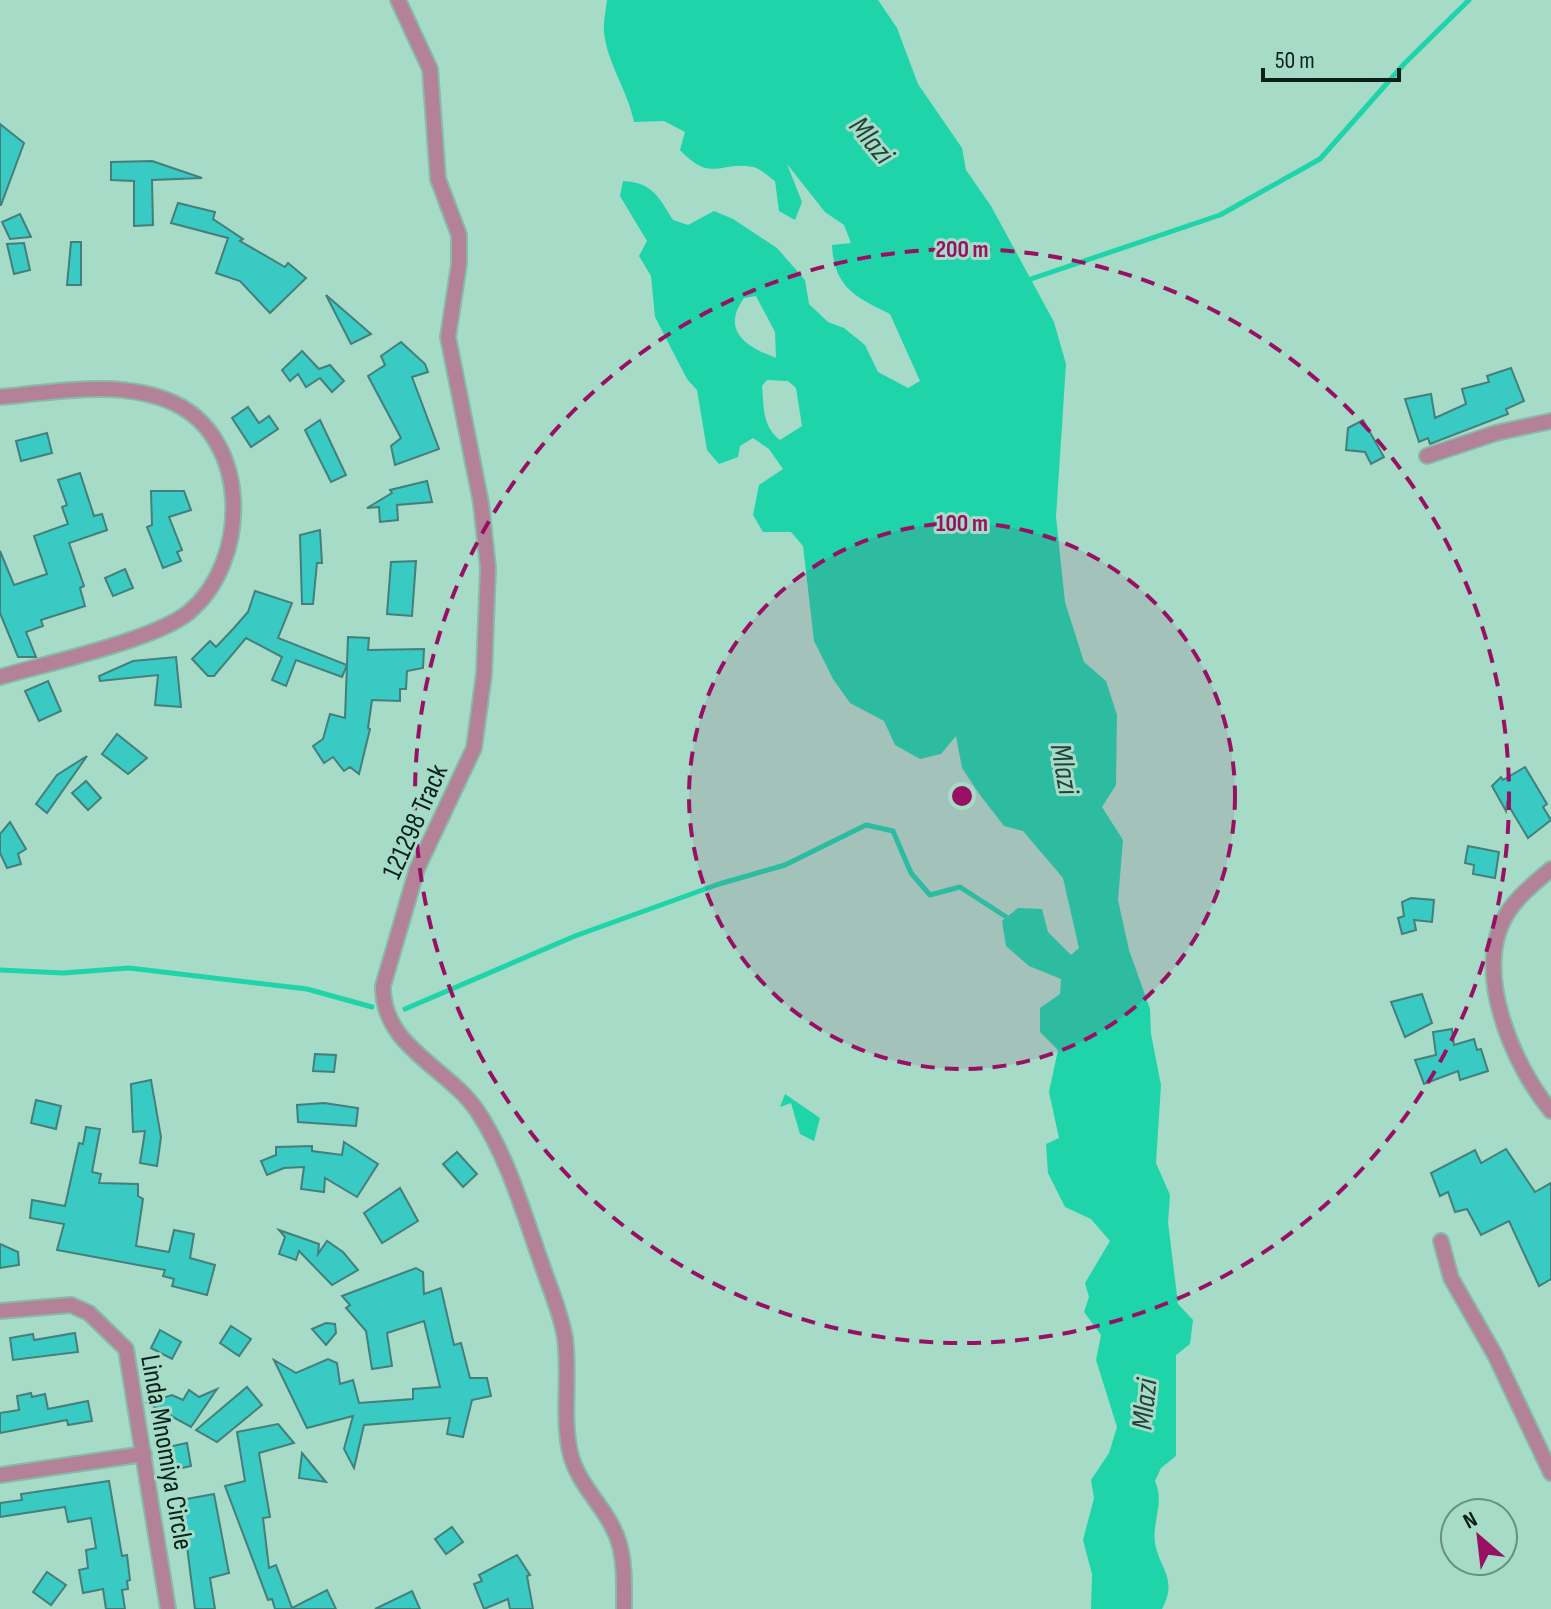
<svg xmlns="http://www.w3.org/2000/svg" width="1551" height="1609" viewBox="0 0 1551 1609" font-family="'Sofia Sans Condensed',sans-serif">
	<rect width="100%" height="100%" fill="#a5dbc7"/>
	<g fill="#1fd4a9" fill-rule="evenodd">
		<path d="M 607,0 L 878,0 L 897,28 L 918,84 L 962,148 L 966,170 L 991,206 L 1054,322 L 1066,364 L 1056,517 L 1065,602 L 1084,662 L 1106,681 L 1117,715 L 1116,785 L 1102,807 L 1123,840 L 1118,900 L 1129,950 L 1150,1009 L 1151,1034 L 1161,1085 L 1156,1163 L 1170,1195 L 1168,1222 L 1178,1304 L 1193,1320 L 1190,1344 L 1176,1355 L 1176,1456 L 1161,1468 L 1155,1481 C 1165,1503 1152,1520 1155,1543 C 1160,1570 1178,1578 1162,1609 L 1091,1609 L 1092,1574 L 1083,1540 L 1094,1498 L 1091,1480 L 1109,1453 L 1117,1427 L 1096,1360 L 1101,1335 L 1084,1312 L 1089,1297 L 1085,1283 L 1110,1241 L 1091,1219 L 1065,1207 L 1048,1173 L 1046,1144 L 1059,1138 L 1049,1092 L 1058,1050 L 1040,1032 L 1040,1008 L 1060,994 L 1061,979 L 1029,966 L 1006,946 L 1002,921 L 1018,908 L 1042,909 L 1048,932 L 1071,955 L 1079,948 L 1063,878 L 1023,831 L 1004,826 L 980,795 L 962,768 L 956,736 L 941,754 L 920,759 L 895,745 L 884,721 L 850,703 L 833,679 L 814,641 L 803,546 L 791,532 L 763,532 L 753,515 L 759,485 L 783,469 L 769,449 L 753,438 L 740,446 L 738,457 L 719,464 L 707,450 L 697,390 L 687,379 L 655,317 L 651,276 L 639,256 L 647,241 L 620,196 L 623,181 C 653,183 658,196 673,220 L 688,225 L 714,211 L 733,219 L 777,248 L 805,280 L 809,304 L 828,322 L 844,328 L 865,345 L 878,372 L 908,388 L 920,381 L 890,314 C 855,297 834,287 832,245 L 851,243 L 844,225 L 825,212 L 787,164 L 802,202 L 795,220 L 779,211 L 775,181 C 769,177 760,168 753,167 C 720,160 712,184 680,150 L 685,132 L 664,121 L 634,122 C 628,91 607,63 604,32 C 603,22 606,10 607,0 ZM 756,296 L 775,332 L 776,358 C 748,347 720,332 744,298 ZM 767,380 L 788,381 L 796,388 L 802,426 L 780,440 C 762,426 764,407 762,386 Z"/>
		<path d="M 785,1094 L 820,1118 L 814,1141 L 800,1134 L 791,1103 L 780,1107 Z"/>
	</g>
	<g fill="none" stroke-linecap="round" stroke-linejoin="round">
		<g stroke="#1fd4a9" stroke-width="5">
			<path d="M 1025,281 L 1220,215 L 1320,159 L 1405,63 L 1469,0"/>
			<path d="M 0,970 L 63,973 L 129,968 L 307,989 L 372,1007"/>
			<path d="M 405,1009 L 575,936 L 719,884 L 785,865 L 866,825 L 893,831 L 911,873 L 930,895 L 960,887 L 1011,920"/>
		</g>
	</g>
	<g fill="#38cac3" stroke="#447f7b" stroke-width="2">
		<path d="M 0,124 L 24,143 L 1,205 L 0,205 Z"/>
		<path d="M 152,161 L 202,178 L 152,180 L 153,225 L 134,226 L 134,181 L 111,180 L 111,162 Z"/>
		<path d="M 178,203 L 215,212 L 213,219 L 243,239 L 240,241 L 285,267 L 288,263 L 306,278 L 270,313 L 240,281 L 216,273 L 228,238 L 171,223 Z"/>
		<path d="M 20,214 L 31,237 L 10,239 L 2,222 Z"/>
		<path d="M 71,242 L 81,242 L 81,285 L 67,285 Z"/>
		<path d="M 24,243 L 30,270 L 14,274 L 7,244 Z"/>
		<path d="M 326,295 L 371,334 L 351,344 Z"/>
		<path d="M 401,342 L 425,364 L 428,372 L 412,377 L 439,449 L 395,465 L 391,446 L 401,438 L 368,376 L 385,365 L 381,356 Z"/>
		<path d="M 302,351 L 319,369 L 330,365 L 344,381 L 332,392 L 320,378 L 306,387 L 298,374 L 290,381 L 282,370 Z"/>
		<path d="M 1511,368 L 1524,401 L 1506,409 L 1508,414 L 1430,444 L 1428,438 L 1419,442 L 1405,399 L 1431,394 L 1435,418 L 1466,404 L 1462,389 L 1489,382 L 1487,376 Z"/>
		<path d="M 248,407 L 259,423 L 269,416 L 278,429 L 251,447 L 232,418 Z"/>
		<path d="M 320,420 L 346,475 L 331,482 L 305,430 Z"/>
		<path d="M 1363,420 L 1384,457 L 1371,464 L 1365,452 L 1346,450 L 1348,428 Z"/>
		<path d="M 47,433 L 52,453 L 21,461 L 16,441 Z"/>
		<path d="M 80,473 L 94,516 L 102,514 L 107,530 L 69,543 L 84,586 L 80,588 L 85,606 L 41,620 L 43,626 L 26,632 L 36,657 L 18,657 L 0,613 L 0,551 L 14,585 L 47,574 L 34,536 L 68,524 L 62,507 L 67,505 L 58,480 Z"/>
		<path d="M 427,481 L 432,502 L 397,505 L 398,520 L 380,522 L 379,507 L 367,508 L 392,493 L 390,490 Z"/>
		<path d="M 151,491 L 184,491 L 191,510 L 169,517 L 182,550 L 177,552 L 181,561 L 163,568 L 147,527 L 152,525 Z"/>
		<path d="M 320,530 L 322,563 L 317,563 L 313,604 L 302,604 L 300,535 Z"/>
		<path d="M 416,561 L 412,616 L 387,614 L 391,562 Z"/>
		<path d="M 125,569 L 133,588 L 113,596 L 105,578 Z"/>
		<path d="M 255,591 L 292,603 L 278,638 L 347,665 L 342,677 L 296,660 L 286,686 L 272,680 L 282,657 L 246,638 L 214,676 L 208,676 L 192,659 L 210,641 L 216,647 L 233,629 L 248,612 Z"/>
		<path d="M 348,637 L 369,638 L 368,650 L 424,649 L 423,668 L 407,671 L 406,689 L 400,689 L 400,701 L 372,700 L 368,728 L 370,729 L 359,774 L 350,767 L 344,771 L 333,757 L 324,763 L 313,746 L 323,739 L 330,714 L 345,718 Z"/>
		<path d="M 176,657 L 181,707 L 155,705 L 158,675 L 100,681 L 99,676 L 133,661 Z"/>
		<path d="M 48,681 L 61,711 L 39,721 L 25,691 Z"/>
		<path d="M 117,734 L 147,758 L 128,774 L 102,754 Z"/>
		<path d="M 87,756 L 47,813 L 36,804 L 57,775 Z"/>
		<path d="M 1525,767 L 1547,804 L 1543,807 L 1551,820 L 1528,838 L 1507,803 L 1506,811 L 1492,786 L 1501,777 L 1503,780 Z"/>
		<path d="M 86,781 L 101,798 L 88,810 L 72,793 Z"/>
		<path d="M 10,822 L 26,849 L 18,854 L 21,864 L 7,868 L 0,853 L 0,834 Z"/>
		<path d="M 1468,846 L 1499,852 L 1495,878 L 1473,874 L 1474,865 L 1465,863 Z"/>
		<path d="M 1411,898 L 1434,900 L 1432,922 L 1414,920 L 1416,930 L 1402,934 L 1398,918 L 1404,916 L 1402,902 Z"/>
		<path d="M 1422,994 L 1432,1023 L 1405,1037 L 1391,1002 Z"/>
		<path d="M 1452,1029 L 1454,1045 L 1474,1039 L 1477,1050 L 1481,1049 L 1488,1071 L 1460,1080 L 1458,1071 L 1424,1084 L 1415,1060 L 1436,1055 L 1433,1032 Z"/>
		<path d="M 315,1054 L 336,1055 L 334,1072 L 313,1071 Z"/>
		<path d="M 151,1080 L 161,1137 L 157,1166 L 140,1163 L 145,1131 L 133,1132 L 131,1084 Z"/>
		<path d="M 36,1100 L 61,1106 L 56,1129 L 31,1123 Z"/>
		<path d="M 324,1103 L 358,1108 L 356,1126 L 298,1122 L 297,1105 Z"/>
		<path d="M 86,1127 L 100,1129 L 92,1172 L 101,1174 L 99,1183 L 138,1184 L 138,1196 L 143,1199 L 136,1246 L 169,1252 L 174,1230 L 194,1234 L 190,1258 L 215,1265 L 207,1295 L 172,1286 L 174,1279 L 163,1276 L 165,1270 L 57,1250 L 64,1224 L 30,1218 L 32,1200 L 65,1206 L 79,1143 L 83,1144 Z"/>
		<path d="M 344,1142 L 378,1164 L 357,1197 L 325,1178 L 324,1192 L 301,1189 L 304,1167 L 284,1168 L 267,1175 L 261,1161 L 276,1155 L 276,1147 L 312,1146 L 312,1151 L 342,1155 Z"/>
		<path d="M 1506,1149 L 1535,1192 L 1551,1183 L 1551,1279 L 1539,1286 L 1509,1221 L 1481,1235 L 1467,1209 L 1455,1212 L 1448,1192 L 1440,1196 L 1431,1173 L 1475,1150 L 1481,1163 Z"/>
		<path d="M 457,1152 L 477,1174 L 463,1187 L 443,1164 Z"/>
		<path d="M 400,1188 L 418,1221 L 382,1243 L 364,1213 Z"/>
		<path d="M 279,1230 L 319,1244 L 318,1254 L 327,1241 L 343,1252 L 358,1270 L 332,1285 L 299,1251 L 296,1260 L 279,1254 L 285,1237 Z"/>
		<path d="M 0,1244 L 18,1252 L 19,1265 L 0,1268 Z"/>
		<path d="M 416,1268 L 423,1272 L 424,1294 L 441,1288 L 454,1345 L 461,1343 L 470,1378 L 487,1378 L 491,1396 L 472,1400 L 463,1437 L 447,1434 L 450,1418 L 364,1425 L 354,1468 L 344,1449 L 353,1416 L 307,1428 L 274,1360 L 296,1373 L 328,1359 L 337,1363 L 340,1384 L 353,1380 L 359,1403 L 413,1399 L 413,1389 L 440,1387 L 424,1321 L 387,1333 L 392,1366 L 372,1369 L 366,1331 L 346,1308 L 350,1305 L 342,1296 Z"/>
		<path d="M 326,1323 L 335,1324 L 336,1333 L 326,1345 L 312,1329 Z"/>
		<path d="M 231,1326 L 251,1339 L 239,1356 L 220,1343 Z"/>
		<path d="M 160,1330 L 181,1342 L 172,1359 L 151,1348 Z"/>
		<path d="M 75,1333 L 78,1352 L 13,1360 L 10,1338 L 33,1334 L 34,1340 Z"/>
		<path d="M 247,1387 L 262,1405 L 217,1442 L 196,1430 Z"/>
		<path d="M 217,1389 L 191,1427 L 147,1403 L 172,1395 L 183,1400 L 189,1390 L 199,1397 Z"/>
		<path d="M 31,1393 L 32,1397 L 45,1394 L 48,1409 L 88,1401 L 92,1421 L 68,1425 L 67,1420 L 0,1433 L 0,1413 L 19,1410 L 17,1396 Z"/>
		<path d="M 278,1424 L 294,1443 L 259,1453 L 270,1517 L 263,1518 L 269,1568 L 276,1565 L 292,1608 L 327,1590 L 336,1609 L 275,1609 L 272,1599 L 268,1600 L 225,1486 L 245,1481 L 237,1432 Z"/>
		<path d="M 187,1443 L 191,1466 L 173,1470 L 168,1447 Z"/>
		<path d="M 302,1453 L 326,1482 L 299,1478 Z"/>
		<path d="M 109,1481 L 122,1556 L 127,1555 L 130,1580 L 127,1581 L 128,1589 L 122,1590 L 125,1609 L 106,1609 L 103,1589 L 83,1593 L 79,1570 L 88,1568 L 86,1550 L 96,1548 L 91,1518 L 68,1522 L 65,1507 L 0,1517 L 0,1503 L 22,1500 L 21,1494 Z"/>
		<path d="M 214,1494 L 229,1573 L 210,1578 L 215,1609 L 195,1609 L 181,1500 Z"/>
		<path d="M 452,1527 L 463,1542 L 446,1554 L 435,1539 Z"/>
		<path d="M 517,1555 L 530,1575 L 527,1576 L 533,1609 L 510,1609 L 508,1599 L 484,1609 L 474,1584 L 482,1581 L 479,1575 Z"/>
		<path d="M 47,1572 L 66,1585 L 51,1605 L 33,1592 Z"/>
		<path d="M 412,1591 L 420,1609 L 375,1609 Z"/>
	</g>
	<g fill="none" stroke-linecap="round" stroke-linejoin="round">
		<defs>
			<g id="street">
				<path d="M 398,0 L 430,69 L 438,179 L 459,235 L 459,264 L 448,337 L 481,503 L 488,568 L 484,674 L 474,748 L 417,869 L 383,986 C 382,1047 448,1067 478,1112 C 508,1158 523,1211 541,1262 C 549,1286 561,1313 565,1338 C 570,1376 562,1415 570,1452 C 578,1487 609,1509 619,1543 C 625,1563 624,1588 624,1609"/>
				<path d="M 0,397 C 55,392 122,379 174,403 C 252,440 249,562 189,612 C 158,639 44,664 0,677"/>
				<path d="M 1427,456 L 1496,433 L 1551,421"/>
				<path d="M 1551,869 C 1536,882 1519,895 1508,912 C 1471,970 1513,1065 1551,1111"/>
				<path d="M 1441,1241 L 1451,1278 L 1495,1355 L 1551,1473"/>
				<path d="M 0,1311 L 71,1305 L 89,1313 L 126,1349 L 168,1609"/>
				<path d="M 0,1475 L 144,1454"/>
			</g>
		</defs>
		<use href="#street" stroke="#89b9a8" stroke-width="18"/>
		<use href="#street" stroke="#b38298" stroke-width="14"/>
	</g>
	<circle cx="962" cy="796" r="273" fill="#981064" fill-opacity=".12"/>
	<g fill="none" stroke="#981064" stroke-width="4" stroke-dasharray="14 10">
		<circle cx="962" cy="796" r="273"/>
		<circle cx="962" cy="796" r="547"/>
	</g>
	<g text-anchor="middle" stroke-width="6" stroke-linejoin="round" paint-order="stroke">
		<g font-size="28" fill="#0a2019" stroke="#a5dbc7">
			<text transform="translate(414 821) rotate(-66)" y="10">121298 Track</text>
			<text transform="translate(168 1452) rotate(80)" y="10">Linda Mnomiya Circle</text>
		</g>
		<g font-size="30" font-style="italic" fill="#274138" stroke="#a5dbc7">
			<text transform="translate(872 140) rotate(50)" y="10">Mlazi</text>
			<text transform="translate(1065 769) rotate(80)" y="10">Mlazi</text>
			<text transform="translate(1144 1404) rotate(-84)" y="10">Mlazi</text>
		</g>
	</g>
	<circle cx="962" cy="796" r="12" fill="#981064" stroke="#a5dbc7" stroke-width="4"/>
	<g font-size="24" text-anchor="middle" font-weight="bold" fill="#981064" stroke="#a5dbc7" stroke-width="6" stroke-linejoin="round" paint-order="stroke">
		<text x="962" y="257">200 m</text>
		<text x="962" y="531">100 m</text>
	</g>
	<g transform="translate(1479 1537) rotate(332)"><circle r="38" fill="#a5dbc7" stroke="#679081" stroke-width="2"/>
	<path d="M0-6L14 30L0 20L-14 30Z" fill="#981064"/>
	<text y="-12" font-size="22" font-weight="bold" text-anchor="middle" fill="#0a2019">N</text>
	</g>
	<path d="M1263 68v12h136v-12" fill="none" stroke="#0a2019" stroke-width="4"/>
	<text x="1275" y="68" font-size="24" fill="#0a2019" stroke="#a5dbc7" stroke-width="6" paint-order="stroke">50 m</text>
</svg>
